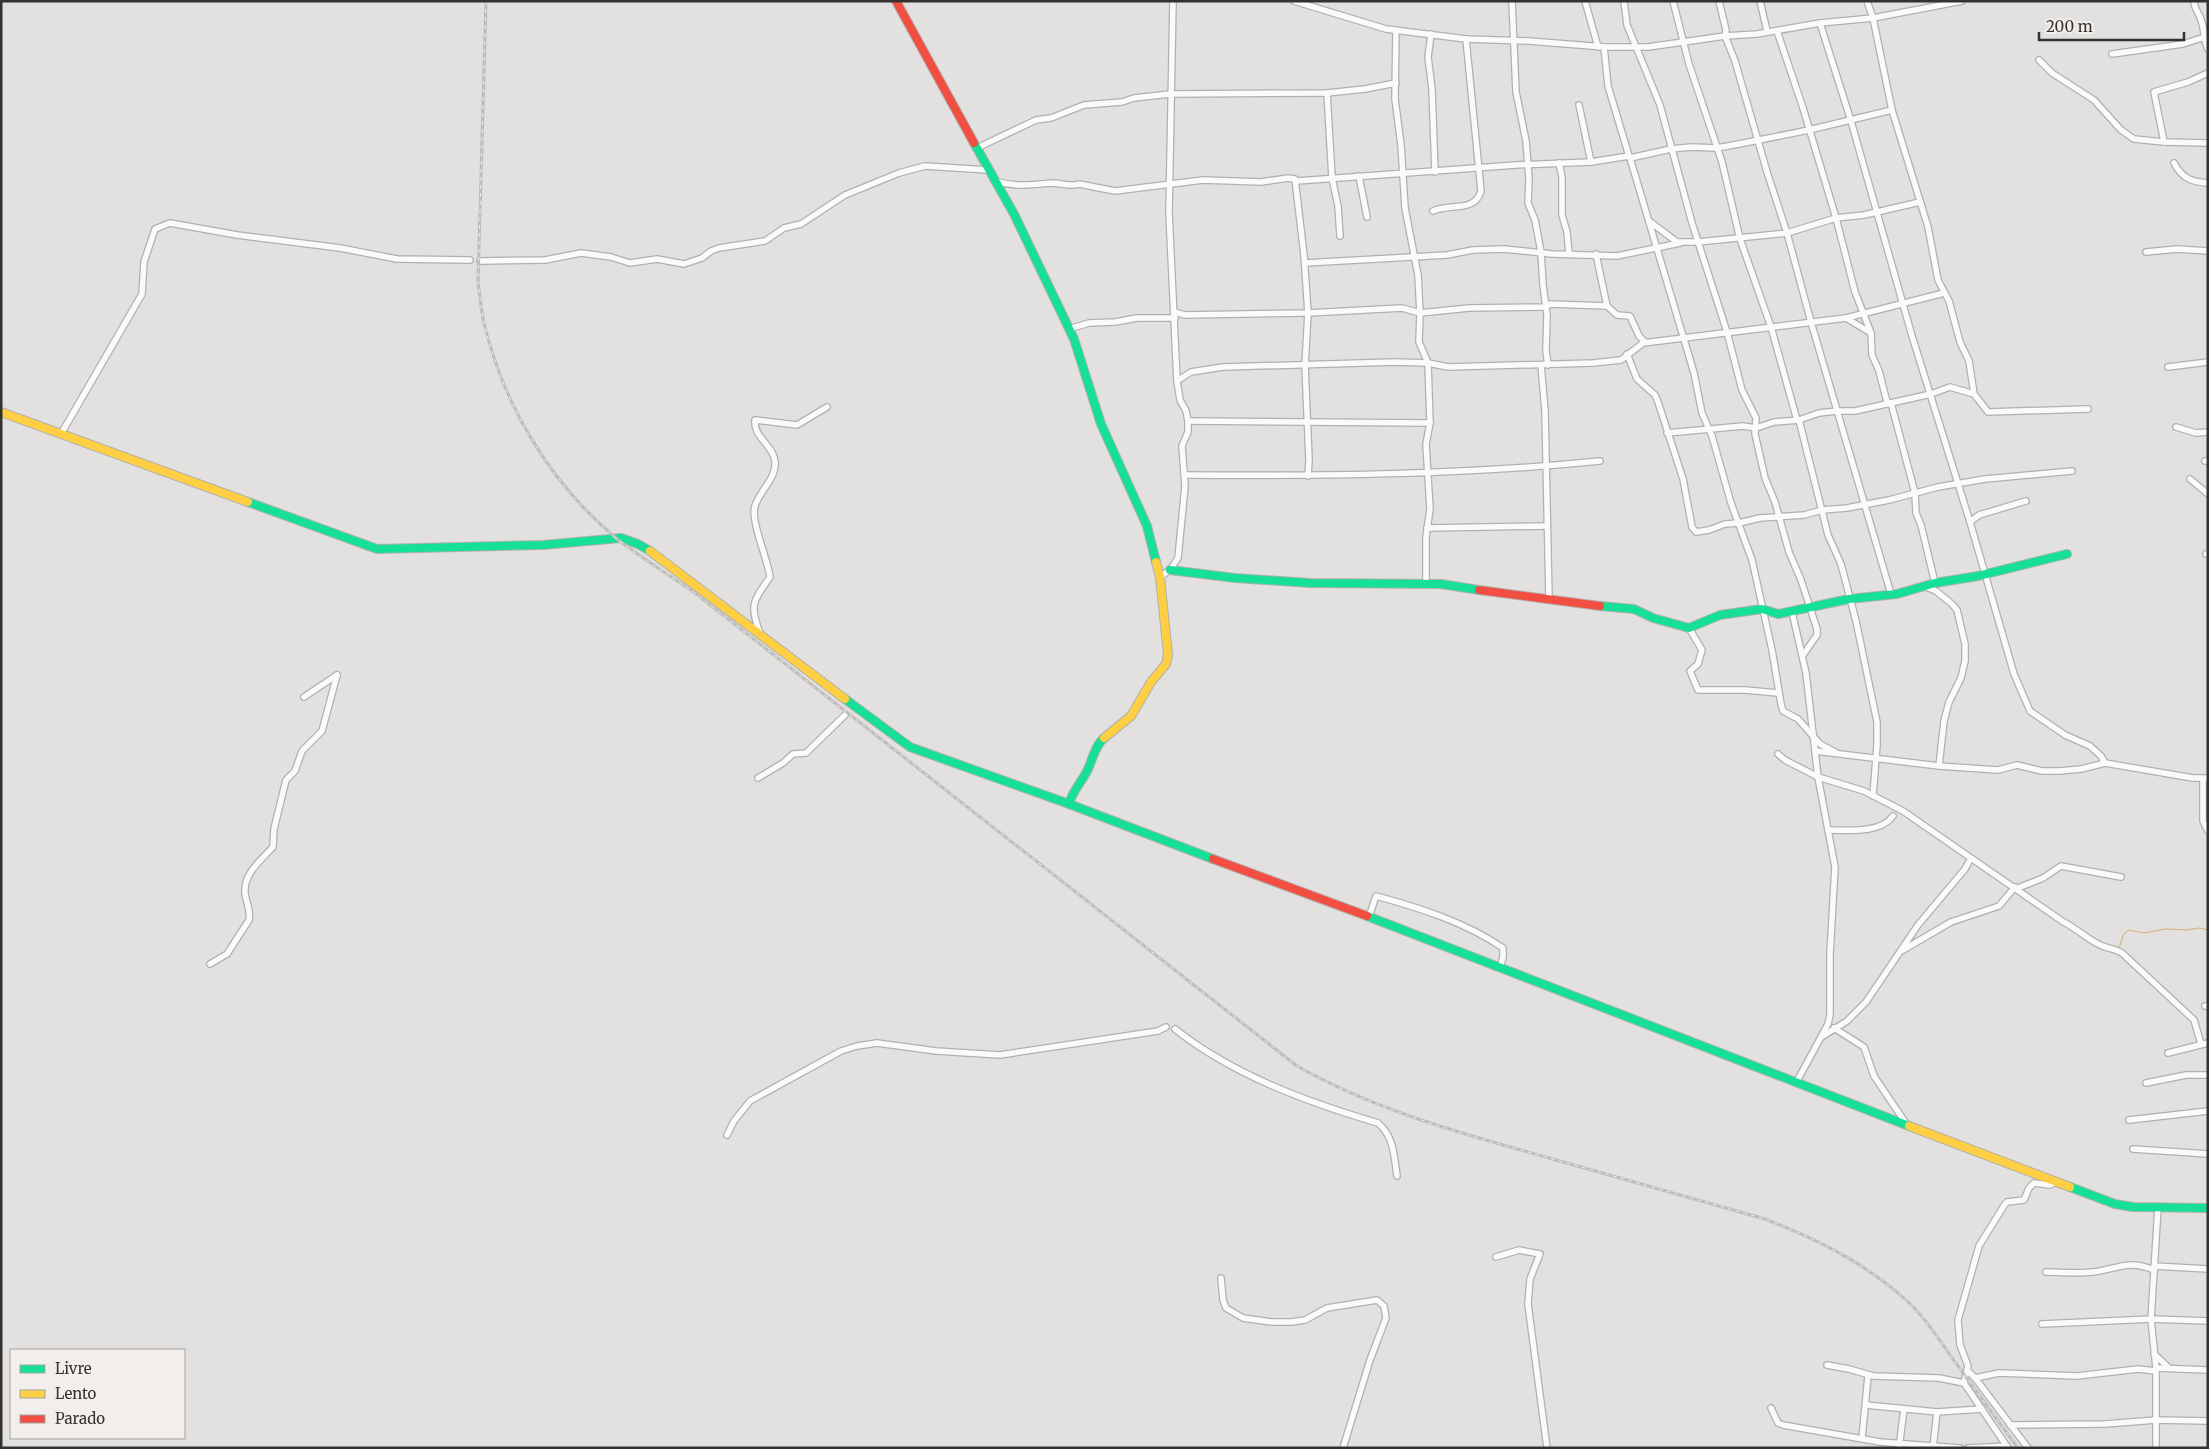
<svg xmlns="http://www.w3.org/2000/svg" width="2209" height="1449" viewBox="0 0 2209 1449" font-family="Merriweather,serif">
	<rect width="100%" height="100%" fill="#e3e1df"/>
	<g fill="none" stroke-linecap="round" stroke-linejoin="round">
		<path stroke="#d6af72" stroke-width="1" d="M 2119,949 L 2123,935 L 2129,930 L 2144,933 L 2166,929 L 2187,930 L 2199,928 L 2208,930"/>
		<defs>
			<g id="street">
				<path d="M 1294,1 L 1386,29 L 1466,39 L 1529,41 L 1604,47 L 1648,47 L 1725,36 L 1757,34 L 1820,23 L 1873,18 L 1962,1"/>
				<path d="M 1512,1 L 1516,92 L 1526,141 L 1529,179 L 1528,203 L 1535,220 L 1541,252 L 1543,285 L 1547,315 L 1546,351 L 1548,365"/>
				<path d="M 1585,1 L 1598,47"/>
				<path d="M 1624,1 L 1627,25 L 1660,105 L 1692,223 L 1727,332 L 1742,390 L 1756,418 L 1755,434 L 1765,478 L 1775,502 L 1789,552 L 1801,580 L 1817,629 L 1817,635 L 1803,655"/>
				<path d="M 1673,1 L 1689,64 L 1722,162 L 1740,239 L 1771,327 L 1797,420"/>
				<path d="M 1719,1 L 1726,30 L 1725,36 L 1735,61 L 1767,172 L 1787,233 L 1811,322 L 1891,594"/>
				<path d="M 1760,1 L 1767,31"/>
				<path d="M 1867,1 L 1873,18 L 1892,110 L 1928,227 L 1938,280 L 1949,301 L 1960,342 L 1969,361 L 1974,394"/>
				<path d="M 2194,1 C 2194,10 2199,12 2201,20 C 2205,30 2203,40 2208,49"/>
				<path d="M 1820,23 L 1851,121 L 1912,336 L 1970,522 L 2014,674 L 2030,711 L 2065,735 L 2090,746 L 2101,756 L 2105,763"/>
				<path d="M 1396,30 L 1395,99 L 1401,145 L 1405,208 L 1418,275 L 1420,313 L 1469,308 L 1546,307 L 1550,304 L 1607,306"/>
				<path d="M 1777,31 L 1803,108 L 1836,218 L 1855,292 L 1871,333 L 1872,355 L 1879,371 L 1887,402"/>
				<path d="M 1431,34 L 1428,57 L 1432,89 L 1435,172"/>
				<path d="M 1604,47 L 1608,86 L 1629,156"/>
				<path d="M 2112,54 L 2183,44 L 2208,36"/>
				<path d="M 2039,60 L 2052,73 L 2094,100 L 2121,130 L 2134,139 L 2164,142 L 2208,143"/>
				<path d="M 1327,93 L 1332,178 L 1338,206 L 1340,236"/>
				<path d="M 1579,105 L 1591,162"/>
				<path d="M 2164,142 L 2154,92 L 2188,82 L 2208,73"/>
				<path d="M 977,148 L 1036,120 L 1051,118 L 1084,105 L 1122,102 L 1134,98 L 1170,94 L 1327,93 L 1365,89 L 1396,83"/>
				<path d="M 1630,158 L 1694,373 L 1702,413 L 1712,436 L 1731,503 L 1752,560 L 1772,650 L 1781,704 L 1783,711 L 1798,719 L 1820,744 L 1835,752"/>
				<path d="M 1559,163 L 1562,177 L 1562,215 L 1567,232 L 1569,254"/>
				<path d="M 2174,163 C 2182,178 2191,182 2208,183"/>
				<path d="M 1359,176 L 1367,217"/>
				<path d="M 995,181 C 1015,187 1030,185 1051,183 C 1060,183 1070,187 1079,184 L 1115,191 L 1203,180 L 1261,182 L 1288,178 L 1295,179 L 1304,255 L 1308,313 L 1305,365 L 1309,460 L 1308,476"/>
				<path d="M 1297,181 L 1516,165 L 1591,162 L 1629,156 L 1630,158 L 1671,149 L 1691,147 L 1717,148 L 1744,143 L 1809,130 L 1892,110"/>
				<path d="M 1433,211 C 1449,203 1475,213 1481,191 L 1466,39"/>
				<path d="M 1649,221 L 1677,242 L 1698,242 L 1787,233 L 1836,218 L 1864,215 L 1920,202"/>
				<path d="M 2146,252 L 2177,249 L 2208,251"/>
				<path d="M 1596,254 L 1607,306 L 1617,315 L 1630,316 L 1639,336 L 1645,342"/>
				<path d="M 480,261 L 545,260 L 581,253 L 611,257 L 630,263 L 657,259 L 684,264 L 702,258 L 711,251 L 719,248 L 765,241 L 784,228 L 801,224 L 845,195 L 899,173 L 925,166 L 988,170"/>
				<path d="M 1305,263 L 1447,255 L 1473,250 L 1504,249 L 1552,254 L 1617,256 L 1680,243"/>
				<path d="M 1174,312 L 1185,315 L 1308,313 L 1402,308 L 1420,313 L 1419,342 L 1428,363 L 1430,423 L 1426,444 L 1430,509 L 1426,537 L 1426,584"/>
				<path d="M 1846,318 L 1871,333"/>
				<path d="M 1069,329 L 1089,323 L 1115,322 L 1137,318 L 1175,318"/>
				<path d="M 1627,354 L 1637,379 L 1655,395 L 1658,402 L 1683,479 L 1692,527 L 1696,532 L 1709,530 L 1725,524 L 1739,523 L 1760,518 L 1804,515 L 1822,510 L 1847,508 L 1889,500 L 1938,487 L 1985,479 L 2072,471"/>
				<path d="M 1541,365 L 1545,411 L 1549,599"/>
				<path d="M 2168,367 L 2208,362"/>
				<path d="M 1177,381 L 1191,372 L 1223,367 L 1395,362 L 1428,363 L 1448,367 L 1593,363 L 1621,360 L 1643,343 L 1846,318 L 1944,293"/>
				<path d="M 1891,403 L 1915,493 L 1916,513 L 1921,525 L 1935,583"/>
				<path d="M 1799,420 L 1828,535 L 1841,564 L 1856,621 L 1877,722 L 1877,745 L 1873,796"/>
				<path d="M 1188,421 L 1430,423"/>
				<path d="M 2176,427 L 2196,433 L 2208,432"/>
				<path d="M 1667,433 L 1743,426 L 1756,428 L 1774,422 L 1799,420 L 1819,413 L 1837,411 L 1855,411 L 1931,394 L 1950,387 L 1974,394 L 1988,412 L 2088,409"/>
				<path d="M 61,434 L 142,294 L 144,262 L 155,229 L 170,223 L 237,235 L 340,248 L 397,259 L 470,260"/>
				<path d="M 2205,461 L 2208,461"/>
				<path d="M 1185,475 C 1323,476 1462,475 1600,461"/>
				<path d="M 2190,479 L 2208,494"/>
				<path d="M 1970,522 L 1979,515 L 2026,501"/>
				<path d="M 1427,528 L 1547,526"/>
				<path d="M 2206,554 L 2208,554"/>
				<path d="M 1160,577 L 1170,570 L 1178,558 L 1185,486 L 1182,446 L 1188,432 L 1188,421 L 1186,411 L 1180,400 L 1177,381 L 1169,213 L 1173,1"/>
				<path d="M 1924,586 L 1936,591 L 1952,604 L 1957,610 L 1965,644 L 1965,661 L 1961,678 L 1949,702 L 1944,721 L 1939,766"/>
				<path d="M 1792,612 L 1806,673 L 1818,777 L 1835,867 L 1830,954 L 1830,1015 L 1828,1024 L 1796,1083"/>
				<path d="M 1689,628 L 1702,650 L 1698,664 L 1690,671 L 1698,690 L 1745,690 L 1778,693"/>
				<path d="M 761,636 C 749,605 752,603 770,577 C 768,560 750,520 755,506 C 760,490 777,478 775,461 C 773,445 753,437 755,420 L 797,425 L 827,407"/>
				<path d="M 304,697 L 337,675"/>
				<path d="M 1815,751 L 1939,766 L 1998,770 L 2017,765 L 2042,771 L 2059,771 L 2081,769 L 2105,763 L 2193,778 L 2208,778"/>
				<path d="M 1778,754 L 1785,760 L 1818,777 L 1864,791 L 1903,811 L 2062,921 C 2076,928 2087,939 2100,945 C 2108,949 2114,948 2122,953 L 2194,1020 L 2201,1044"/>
				<path d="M 758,778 L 783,763 L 793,754 L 806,753 L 845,715"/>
				<path d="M 2203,779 L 2203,821 L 2208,831"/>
				<path d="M 1828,830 C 1848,830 1880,834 1893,816"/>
				<path d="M 2018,888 L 2043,878 L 2061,866 L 2121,877"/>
				<path d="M 1369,917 L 1376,896 C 1420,908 1465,922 1503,948 L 1503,957 L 1500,968"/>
				<path d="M 1903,950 L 1951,922 L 1999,906 L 2015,887"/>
				<path d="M 210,964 L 227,954 L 249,920 C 251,911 246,902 245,893 C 243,874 262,859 273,847 L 274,829 L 286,780 L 295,771 L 302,751 L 322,731 L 337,675"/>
				<path d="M 2205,1006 L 2208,1006"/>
				<path d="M 1834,1028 L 1864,1047 L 1874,1076 L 1907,1125"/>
				<path d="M 1175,1029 C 1233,1075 1307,1102 1378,1123 C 1394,1137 1394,1155 1397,1176"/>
				<path d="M 1823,1036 L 1847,1021 L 1866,1002 L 1918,925 L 1965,869 L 1971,858"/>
				<path d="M 2168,1053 L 2208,1043"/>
				<path d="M 2146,1083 L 2186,1075 L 2208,1075"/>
				<path d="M 2129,1120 L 2208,1111"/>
				<path d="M 727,1135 L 734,1121 L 750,1101 L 841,1051 L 857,1046 L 877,1043 L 936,1051 L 1000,1055 L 1158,1031 L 1166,1027"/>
				<path d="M 2133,1149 L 2208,1154"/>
				<path d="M 1496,1257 L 1519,1250 L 1540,1254 L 1530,1279 L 1528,1304 L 1547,1448"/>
				<path d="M 2154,1266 L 2208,1269"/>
				<path d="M 2046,1272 C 2061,1272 2078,1274 2093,1272 C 2118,1269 2128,1259 2154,1270"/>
				<path d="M 1221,1278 L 1223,1300 L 1226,1308 L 1243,1318 L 1271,1322 L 1291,1322 L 1305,1320 L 1327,1308 L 1377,1300 L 1384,1306 L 1386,1318 L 1370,1360 L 1343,1448"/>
				<path d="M 2042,1324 L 2151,1319 L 2208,1321"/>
				<path d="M 2154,1354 L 2168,1367"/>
				<path d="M 1827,1365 L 1849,1369 L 1873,1376 L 1939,1378 L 1964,1383"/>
				<path d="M 2156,1368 L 2208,1370"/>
				<path d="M 1968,1371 L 1975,1378 L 2028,1448"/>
				<path d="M 1975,1378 L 1999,1373 L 2077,1376 L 2138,1369 L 2156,1371"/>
				<path d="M 1866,1405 L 1937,1412 L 1982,1409"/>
				<path d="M 1771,1408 L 1778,1423 L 1783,1425 L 1880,1442 L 1960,1448"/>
				<path d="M 2010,1425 L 2105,1424 L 2156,1420 L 2208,1421"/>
				<path d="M 1862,1438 L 1868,1376"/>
				<path d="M 1899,1448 L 1904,1409"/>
				<path d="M 1933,1448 L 1937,1412"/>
				<path d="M 1968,1448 L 2007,1446"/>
				<path d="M 2008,1448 L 1964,1383 L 1968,1366 L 1960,1345 L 1958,1320 L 1979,1246 L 2005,1204 L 2007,1202 L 2024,1200 L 2029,1188 L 2034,1183 L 2050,1185 L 2056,1182"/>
				<path d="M 2156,1448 L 2156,1368 L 2151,1319 L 2158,1207"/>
			</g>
			<g id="fast">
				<path d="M 974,143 L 1014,214 L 1074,339 L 1101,424 L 1147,526 L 1156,562"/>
				<path d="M 248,502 L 377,549 L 543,545 L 621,538 L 638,544 L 650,551"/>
				<path d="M 1170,570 L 1235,578 L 1310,583 L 1441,584 L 1479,590"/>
				<path d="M 1600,606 L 1634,609 L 1653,618 L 1689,628 L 1720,615 L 1762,609 L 1778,614 L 1849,599 L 1897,594 L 1935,583 L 1978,576 L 2067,554"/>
				<path d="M 845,699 L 910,747 L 1069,804 L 1213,859"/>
				<path d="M 1069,804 C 1073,790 1082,782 1088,769 C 1093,758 1095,746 1104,738"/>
				<path d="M 1367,916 L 1909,1126"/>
				<path d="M 2070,1187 L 2115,1204 L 2133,1207 L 2208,1208"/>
			</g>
			<g id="slow">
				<path d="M 1,412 L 248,502"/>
				<path d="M 650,551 L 845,699"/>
				<path d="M 1104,738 L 1131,716 L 1151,682 L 1166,664 L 1168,655 L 1160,577 L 1156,562"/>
				<path d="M 1909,1126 L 2070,1187"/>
			</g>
			<g id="jam">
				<path d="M 896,1 L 974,143"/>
				<path d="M 1479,590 L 1600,606"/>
				<path d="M 1213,859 L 1367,916"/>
			</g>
		</defs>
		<use href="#street" stroke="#b1b0af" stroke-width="8"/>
		<use href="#fast" stroke="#b1b0af" stroke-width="10"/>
		<use href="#slow" stroke="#b1b0af" stroke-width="10"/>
		<use href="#jam" stroke="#b1b0af" stroke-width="10"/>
		<use href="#street" stroke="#fbfafa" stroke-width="5.5"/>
		<use href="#fast" stroke="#16e098" stroke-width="8"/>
		<use href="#slow" stroke="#ffcf43" stroke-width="8"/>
		<use href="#jam" stroke="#f24e42" stroke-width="8"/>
		<defs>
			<path id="rail" d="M 486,1 L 478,282 C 480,295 481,310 484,323 C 504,407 551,484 617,539 C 642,558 669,575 695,593 L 1297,1066 C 1375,1110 1457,1132 1542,1156 C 1617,1177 1691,1198 1765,1219 C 1817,1239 1865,1263 1906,1300 C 1925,1317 1940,1341 1955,1362 C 1976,1391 1997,1419 2018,1448"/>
		</defs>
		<use href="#rail" stroke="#bcbcba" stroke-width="3"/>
		<use href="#rail" stroke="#f1eeeb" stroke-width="1" stroke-dasharray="4" stroke-linecap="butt"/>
	</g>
	<rect width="2209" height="1449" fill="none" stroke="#333231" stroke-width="5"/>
	<rect x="10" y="1349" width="175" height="90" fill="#f1eeeb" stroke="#a5a3a1"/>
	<rect x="20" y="1365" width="25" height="8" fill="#16e098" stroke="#a5a3a1"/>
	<text x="55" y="1374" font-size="15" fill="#333231">Livre</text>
	<rect x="20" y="1390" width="25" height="8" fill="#ffcf43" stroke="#a5a3a1"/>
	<text x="55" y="1399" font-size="15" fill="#333231">Lento</text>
	<rect x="20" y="1415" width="25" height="8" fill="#f24e42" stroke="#a5a3a1"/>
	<text x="55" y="1424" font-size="15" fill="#333231">Parado</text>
	<path d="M2039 32v8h145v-8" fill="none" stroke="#333231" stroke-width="2.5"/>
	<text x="2046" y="32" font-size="15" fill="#333231" stroke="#f1eeeb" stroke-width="4" paint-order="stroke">200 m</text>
</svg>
